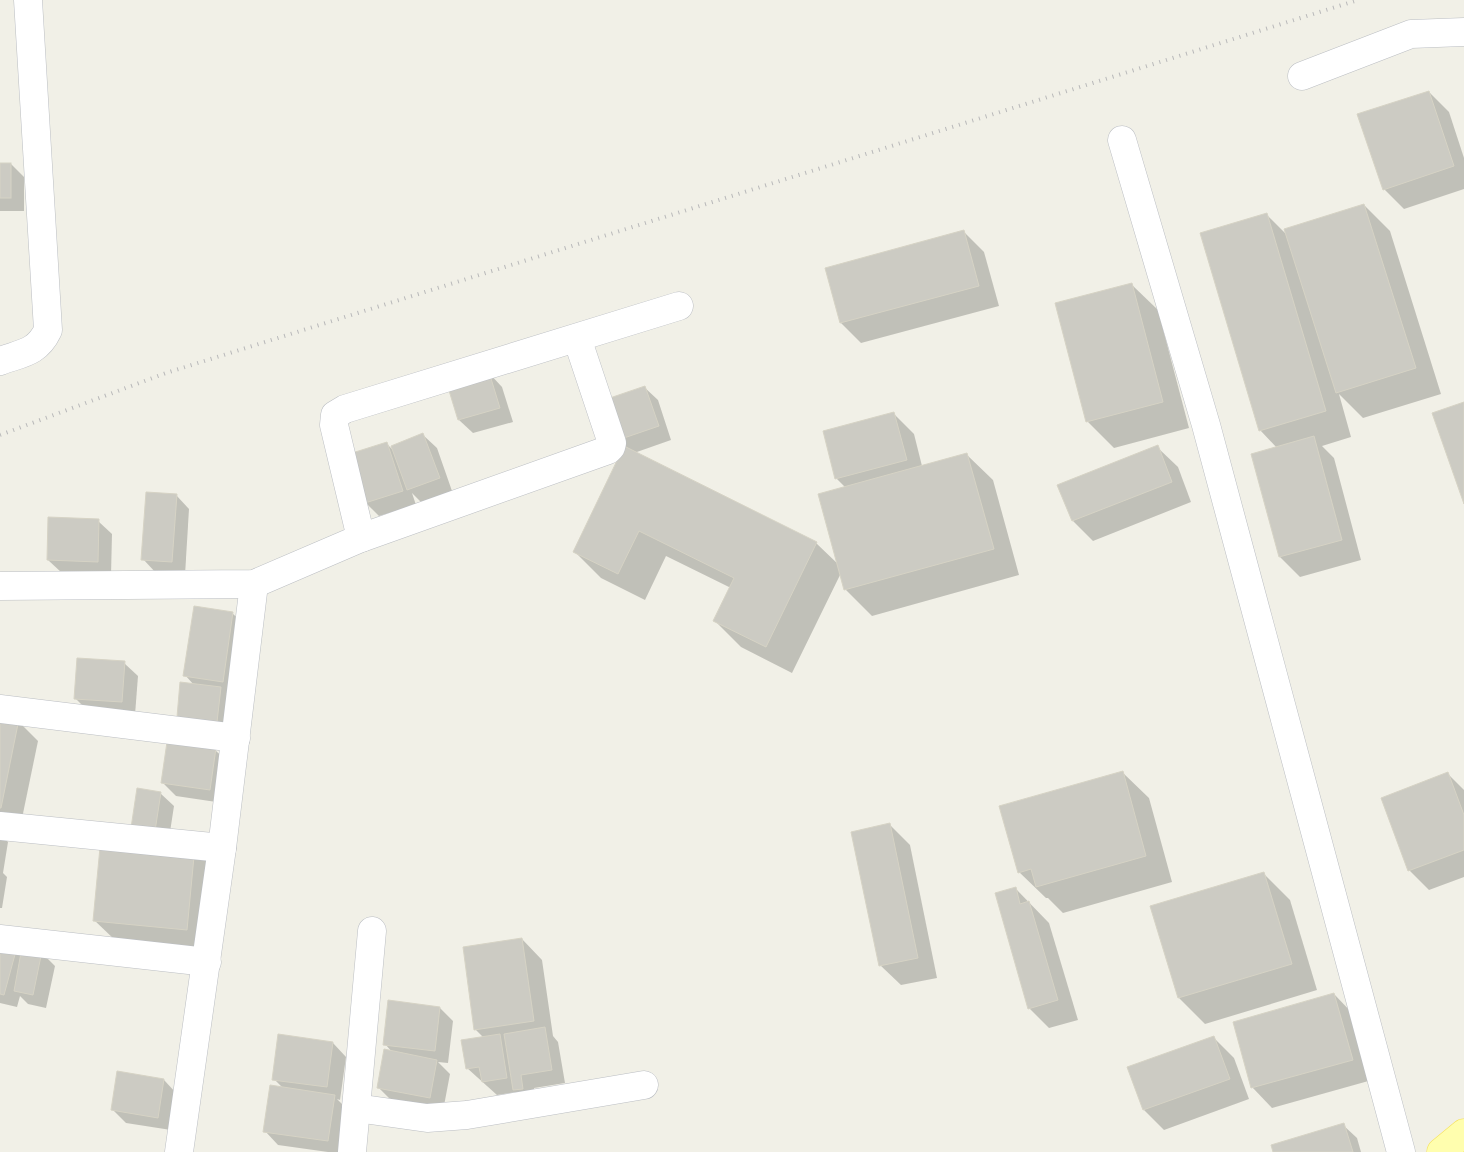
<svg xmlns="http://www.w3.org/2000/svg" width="1464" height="1152" viewBox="0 0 1464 1152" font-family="Cabin,sans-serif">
	<rect width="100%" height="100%" fill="#f1f0e7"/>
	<g fill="#0003">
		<path d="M 1429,92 L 1449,112 L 1464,158 L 1464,189 L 1404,209 L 1384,189 Z"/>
		<path d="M 0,164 L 11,164 L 24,177 L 24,211 L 0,211 Z"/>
		<path d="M 1364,205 L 1390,231 L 1441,394 L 1363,418 L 1339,394 L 1351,437 L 1322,446 L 1334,458 L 1361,560 L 1300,577 L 1280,557 L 1277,448 L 1260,430 L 1267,215 L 1288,236 Z"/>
		<path d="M 964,232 L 984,252 L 999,306 L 861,343 L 841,323 Z"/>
		<path d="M 1131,284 L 1158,310 L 1189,428 L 1114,448 L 1087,421 Z"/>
		<path d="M 489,373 L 502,387 L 513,422 L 473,433 L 459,420 L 449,385 Z"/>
		<path d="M 644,387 L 658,400 L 671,440 L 634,453 L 816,543 L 839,565 L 846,488 L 836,478 L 894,414 L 914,434 L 922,466 L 966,454 L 993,480 L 1019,575 L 872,616 L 846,590 L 841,573 L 792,673 L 741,647 L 715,621 L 731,588 L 666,556 L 645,600 L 601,578 L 574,551 L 625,446 L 619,440 Z"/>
		<path d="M 423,435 L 437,448 L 452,491 L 421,502 L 412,493 L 416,505 L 379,516 L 366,503 L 387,444 L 394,451 Z"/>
		<path d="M 1157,447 L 1178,467 L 1191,502 L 1093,541 L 1073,521 Z"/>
		<path d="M 176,495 L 189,509 L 185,575 L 156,573 L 143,559 Z"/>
		<path d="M 98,521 L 112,534 L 111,575 L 62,573 L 48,560 Z"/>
		<path d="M 232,613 L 246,626 L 236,695 L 226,693 L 234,702 L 230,735 L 192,730 L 194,685 L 185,675 Z"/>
		<path d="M 124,663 L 138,676 L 135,715 L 89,712 L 76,699 Z"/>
		<path d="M 0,717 L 18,721 L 38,741 L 20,828 L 0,823 Z"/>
		<path d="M 215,750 L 229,763 L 223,803 L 176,796 L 163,783 Z"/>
		<path d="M 1122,772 L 1149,798 L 1172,882 L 1063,913 L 1048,898 L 1046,898 L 1019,872 Z"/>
		<path d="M 1448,774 L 1464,790 L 1464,877 L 1429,890 L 1409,870 Z"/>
		<path d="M 160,793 L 174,806 L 168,845 L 194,847 L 214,867 L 206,950 L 115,940 L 94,920 L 148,843 Z"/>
		<path d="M 890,825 L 910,845 L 937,978 L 901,985 L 880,965 Z"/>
		<path d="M 0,834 L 8,842 L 3,873 L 7,877 L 2,908 L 0,908 Z"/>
		<path d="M 1263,873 L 1290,900 L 1317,990 L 1205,1024 L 1179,998 Z"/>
		<path d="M 1015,888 L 1049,923 L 1078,1020 L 1049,1028 L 1029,1008 Z"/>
		<path d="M 522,939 L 542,960 L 553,1036 L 558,1042 L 565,1083 L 534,1088 L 536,1102 L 528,1103 L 517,1092 L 497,1095 L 467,1068 L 484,1038 L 475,1029 Z"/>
		<path d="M 0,943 L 41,952 L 55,966 L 46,1008 L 28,1004 L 20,996 L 17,1007 L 0,1003 Z"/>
		<path d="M 1334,994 L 1354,1015 L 1372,1080 L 1272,1108 L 1252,1087 Z"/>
		<path d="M 440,1008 L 453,1021 L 448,1063 L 438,1062 L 450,1074 L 443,1111 L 392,1101 L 378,1087 L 393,1053 L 385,1044 Z"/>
		<path d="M 1214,1038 L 1234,1058 L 1249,1099 L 1164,1130 L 1144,1110 Z"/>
		<path d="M 333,1043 L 346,1057 L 340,1100 L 337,1099 L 347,1109 L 341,1152 L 328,1152 L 278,1145 L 265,1131 L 283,1088 L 274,1079 Z"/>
		<path d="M 164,1080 L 177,1094 L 171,1130 L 126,1123 L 112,1109 Z"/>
		<path d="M 1343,1125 L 1357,1138 L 1361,1152 L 1275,1152 Z"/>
	</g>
	<g fill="#cccbc3" stroke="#d6d3c5">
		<path d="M 1429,91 L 1454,166 L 1383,190 L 1357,114 Z"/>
		<rect x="0" y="163" width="11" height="35"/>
		<path d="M 1364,204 L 1416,368 L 1336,393 L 1284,229 Z"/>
		<path d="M 1267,213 L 1326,411 L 1259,431 L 1200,233 Z"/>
		<path d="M 964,230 L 979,286 L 840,323 L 825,268 Z"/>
		<path d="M 1132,283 L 1163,402 L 1086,422 L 1055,303 Z"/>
		<path d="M 489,372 L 500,408 L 458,420 L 447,384 Z"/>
		<path d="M 645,386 L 659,426 L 618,440 L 604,400 Z"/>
		<path d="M 1464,402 L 1464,504 L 1432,413 Z"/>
		<path d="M 894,412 L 907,460 L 835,479 L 823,431 Z"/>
		<path d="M 423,433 L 440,478 L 407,490 L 391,446 Z"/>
		<path d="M 1314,436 L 1342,540 L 1279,557 L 1251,454 Z"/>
		<path d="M 387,442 L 403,491 L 365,503 L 349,454 Z"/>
		<path d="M 1158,445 L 1172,482 L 1072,521 L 1057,485 Z"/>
		<path d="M 624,446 L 817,542 L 766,647 L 713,621 L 734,578 L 639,531 L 618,574 L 573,552 Z"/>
		<path d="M 967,453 L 994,549 L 844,590 L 818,494 Z"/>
		<path d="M 146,492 L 177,494 L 172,562 L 141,560 Z"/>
		<path d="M 48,517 L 99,519 L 98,562 L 47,560 Z"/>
		<path d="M 194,606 L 233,612 L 223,682 L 183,676 Z"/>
		<path d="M 77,658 L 125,661 L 122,702 L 74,699 Z"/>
		<path d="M 180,682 L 221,687 L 217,722 L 177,717 Z"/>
		<path d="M 0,715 L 19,719 L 1,808 L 0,808 Z"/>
		<path d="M 167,742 L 216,748 L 210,790 L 161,783 Z"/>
		<path d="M 1123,771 L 1146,856 L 1036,887 L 1031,869 L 1018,873 L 999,806 Z"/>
		<path d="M 1448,772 L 1464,815 L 1464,850 L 1408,871 L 1381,798 Z"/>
		<path d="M 137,788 L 161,792 L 155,831 L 131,828 Z"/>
		<path d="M 890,823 L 918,958 L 879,966 L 851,832 Z"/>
		<path d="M 101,837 L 195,846 L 187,930 L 93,921 Z"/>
		<path d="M 1264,872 L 1292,964 L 1178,998 L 1150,906 Z"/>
		<path d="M 1016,887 L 1020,904 L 1029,901 L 1058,1000 L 1028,1009 L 995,893 Z"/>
		<path d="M 522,938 L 534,1021 L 474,1030 L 463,947 Z"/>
		<path d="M 0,942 L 17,947 L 4,995 L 0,994 Z"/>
		<path d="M 22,947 L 42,951 L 33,995 L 14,991 Z"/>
		<path d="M 1334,993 L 1353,1060 L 1251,1088 L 1233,1022 Z"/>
		<path d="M 388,1000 L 440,1007 L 435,1051 L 383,1045 Z"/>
		<path d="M 545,1027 L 552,1070 L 521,1075 L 523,1089 L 513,1090 L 504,1034 Z"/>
		<path d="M 278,1034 L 333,1042 L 327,1087 L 272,1080 Z"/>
		<path d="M 500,1034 L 507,1078 L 482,1082 L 479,1067 L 466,1069 L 461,1040 Z"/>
		<path d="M 1214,1036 L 1230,1079 L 1143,1110 L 1127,1067 Z"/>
		<path d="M 384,1049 L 437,1060 L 430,1098 L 377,1088 Z"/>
		<path d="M 117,1071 L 164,1079 L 158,1118 L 111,1110 Z"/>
		<path d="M 270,1085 L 335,1095 L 328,1141 L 263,1132 Z"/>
		<path d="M 1344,1123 L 1353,1152 L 1273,1152 L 1271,1145 Z"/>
	</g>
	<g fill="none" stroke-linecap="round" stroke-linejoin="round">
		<defs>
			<g id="street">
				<path d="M 1302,76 L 1411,34 L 1464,32"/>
				<path d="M 1122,140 L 1206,425 L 1401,1152"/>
				<path d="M 0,361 C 22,353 37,353 48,330 L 28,0"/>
				<path d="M 361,538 L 334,425 L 335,415 L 345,409 L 679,306"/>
				<path d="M 0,586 L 254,584 L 361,538 L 608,450 L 611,447 L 612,443 L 577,338"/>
				<path d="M 0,709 L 236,738"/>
				<path d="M 0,826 L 222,848"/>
				<path d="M 0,939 L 207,962"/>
				<path d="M 356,1108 L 427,1118 L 467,1115 L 644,1085"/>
				<path d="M 179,1152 L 222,848 L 254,584"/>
				<path d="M 352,1152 L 372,931"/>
			</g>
			<path id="primary" d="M 1441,1152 L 1464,1133"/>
		</defs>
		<use href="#street" stroke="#bbbec3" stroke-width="29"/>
		<use href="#primary" stroke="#f6e15b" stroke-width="29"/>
		<use href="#street" stroke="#fff" stroke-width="28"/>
		<use href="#primary" stroke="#fffeae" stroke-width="28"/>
		<path stroke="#b8b8b9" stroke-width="4" stroke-dasharray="1 6" stroke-linecap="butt" d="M 0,435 L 166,373 L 1358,0"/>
	</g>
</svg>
